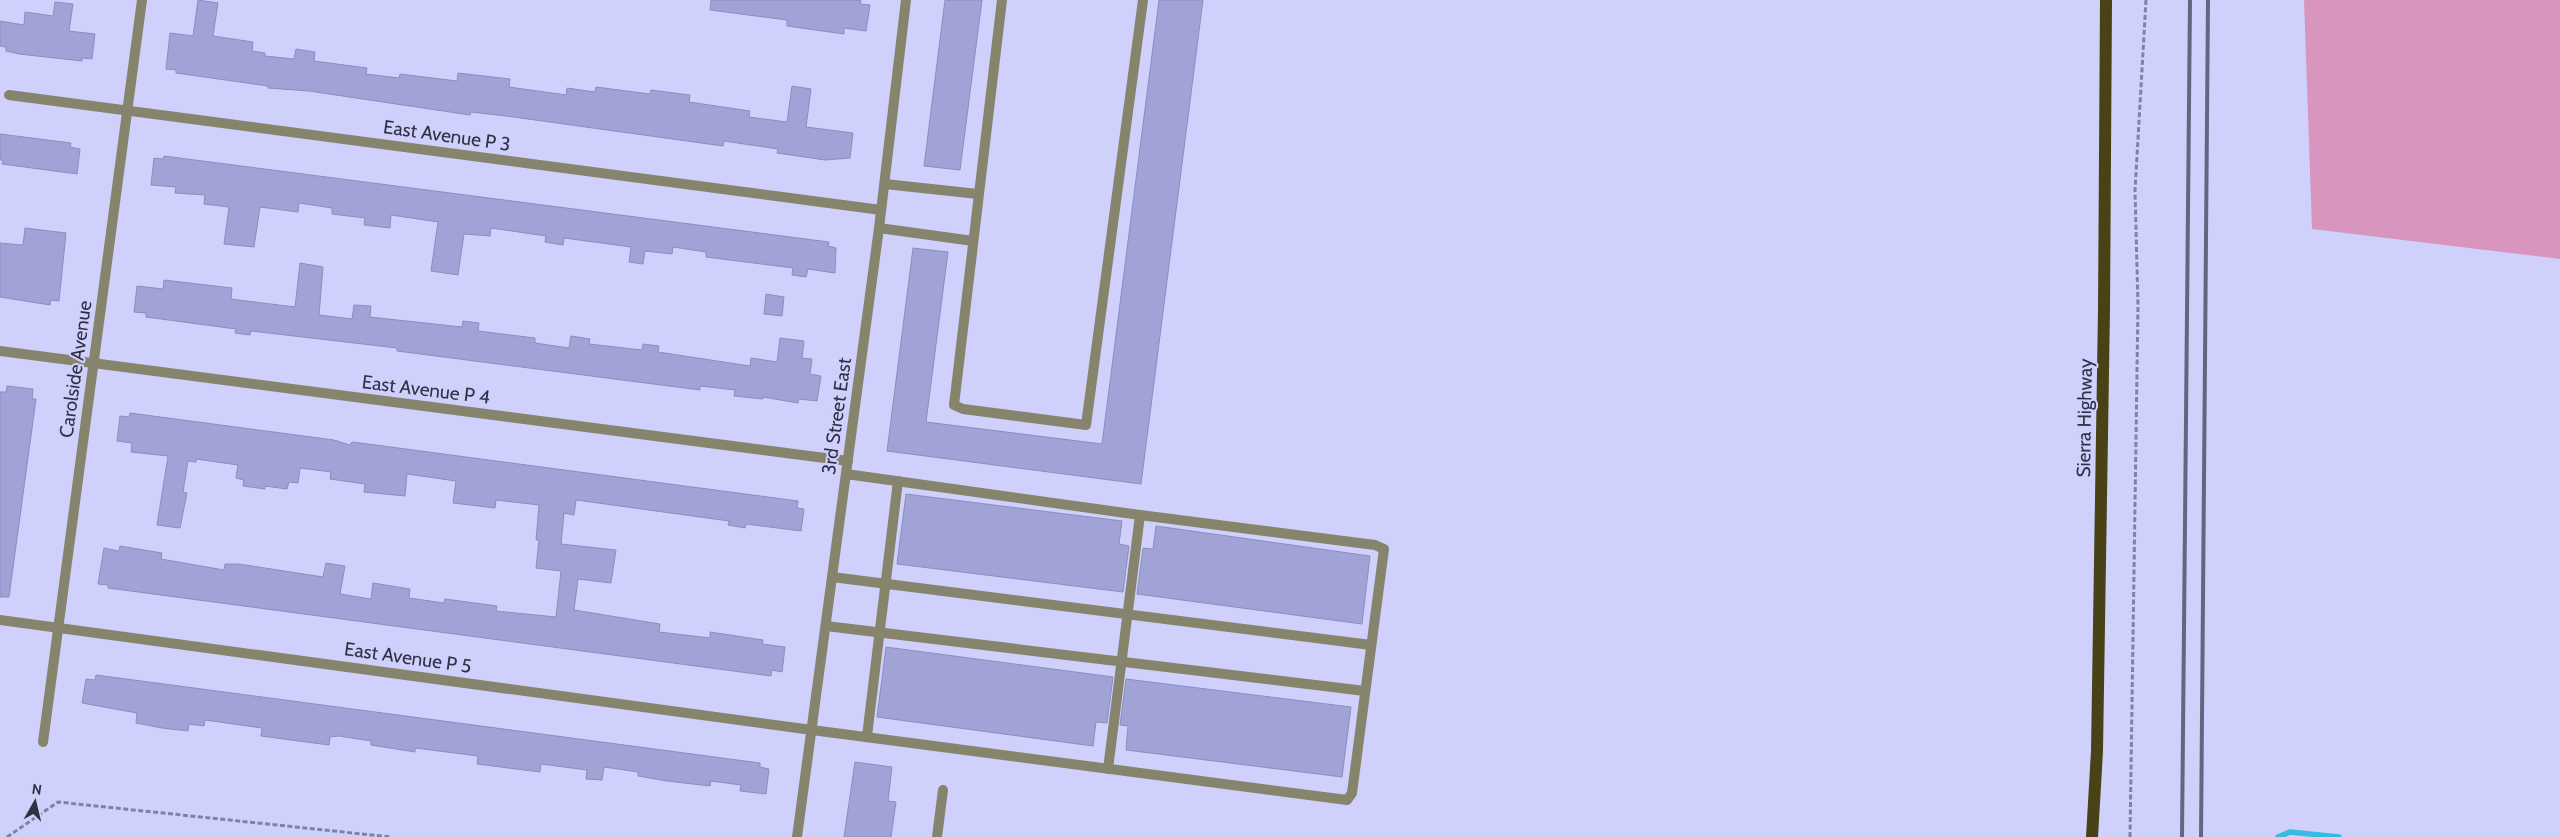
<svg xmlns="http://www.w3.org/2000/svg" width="2560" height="837" viewBox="0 0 2560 837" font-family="Cabin,sans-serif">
	<rect width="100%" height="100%" fill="#cfd1fc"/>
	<path fill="#d896be" d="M 2304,0 L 2560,0 L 2560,259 L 2312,229 Z"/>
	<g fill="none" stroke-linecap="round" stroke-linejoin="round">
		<path stroke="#34bce3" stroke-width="5.5" d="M 2278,837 L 2290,832 L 2339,837"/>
	</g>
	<g fill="#a1a3d6" stroke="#8b8dbf">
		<path d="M 198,0 L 218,3 L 213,36 L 253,42 L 252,51 L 265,53 L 265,56 L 294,59 L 296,49 L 315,52 L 314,61 L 367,68 L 366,74 L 399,78 L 400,74 L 457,81 L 458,73 L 510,79 L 509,87 L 566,95 L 567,88 L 595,92 L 596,87 L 650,94 L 651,90 L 690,95 L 689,102 L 750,111 L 749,117 L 787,122 L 792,86 L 811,89 L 806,127 L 853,133 L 850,158 L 825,160 L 777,153 L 778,149 L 724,141 L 723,146 L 506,116 L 471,112 L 470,115 L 309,91 L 268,88 L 268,86 L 176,73 L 176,70 L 166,69 L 170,33 L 193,36 Z"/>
		<path d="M 711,0 L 861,0 L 860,4 L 870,5 L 866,31 L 844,28 L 844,34 L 787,26 L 787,20 L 710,10 Z"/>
		<path d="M 945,0 L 982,0 L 960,170 L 924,166 Z"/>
		<path d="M 1159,0 L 1203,0 L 1141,484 L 887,451 L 913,248 L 948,252 L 926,422 L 1102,444 Z"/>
		<path d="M 55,2 L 73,4 L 69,31 L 95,34 L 92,59 L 82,58 L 82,61 L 19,54 L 6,51 L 6,47 L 0,46 L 0,21 L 24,25 L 25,12 L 53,16 Z"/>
		<path d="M 0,134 L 71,143 L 70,147 L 80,149 L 77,174 L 2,164 L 3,160 L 0,160 Z"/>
		<path d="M 164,156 L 829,242 L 828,246 L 836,248 L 835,273 L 808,269 L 806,277 L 792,275 L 793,268 L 706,257 L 706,252 L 673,247 L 672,254 L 645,251 L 643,264 L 629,262 L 631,247 L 564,238 L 563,245 L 545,242 L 546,236 L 491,228 L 490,236 L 464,234 L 458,275 L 431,271 L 438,222 L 391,215 L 390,228 L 364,225 L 365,218 L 332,214 L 332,208 L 299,203 L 298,212 L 260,207 L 254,247 L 224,244 L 229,207 L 204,204 L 205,195 L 175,193 L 176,187 L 151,185 L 154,158 L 163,159 Z"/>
		<path d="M 25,228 L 66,233 L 59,301 L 51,300 L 50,305 L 0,297 L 0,243 L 23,245 Z"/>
		<path d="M 300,263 L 323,267 L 319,315 L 352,319 L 354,305 L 371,306 L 370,317 L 462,327 L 463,321 L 479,323 L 478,331 L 535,338 L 535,343 L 569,348 L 571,336 L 590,339 L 589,344 L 642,350 L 643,344 L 659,346 L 658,352 L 750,366 L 751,358 L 777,362 L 780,338 L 804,341 L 802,358 L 812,359 L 810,374 L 821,376 L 817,401 L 799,399 L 798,403 L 763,397 L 763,399 L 734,396 L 735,390 L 700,386 L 700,390 L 397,351 L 397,348 L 251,331 L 250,335 L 235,333 L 236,329 L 146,317 L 146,313 L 134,312 L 137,286 L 163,289 L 164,280 L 232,288 L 231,299 L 295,307 Z"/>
		<path d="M 766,294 L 784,297 L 782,316 L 764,314 Z"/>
		<path d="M 7,386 L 33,389 L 32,399 L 36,399 L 9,597 L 0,597 L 0,392 L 6,392 Z"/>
		<path d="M 130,413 L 334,440 L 350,445 L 352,442 L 368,444 L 798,501 L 797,508 L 804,509 L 801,531 L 746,524 L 745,528 L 728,525 L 729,521 L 576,500 L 574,515 L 564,513 L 561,544 L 616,550 L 611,583 L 578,579 L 574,610 L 660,624 L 659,632 L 710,638 L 710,632 L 763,640 L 762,644 L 785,647 L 782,672 L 772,670 L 771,676 L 108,588 L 108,585 L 98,584 L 104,548 L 119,551 L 120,546 L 162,553 L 161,559 L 224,570 L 225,564 L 239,564 L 323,577 L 326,563 L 345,566 L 340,594 L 371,599 L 373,583 L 410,589 L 409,598 L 444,603 L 445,599 L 497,606 L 496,611 L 556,617 L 561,571 L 536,568 L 539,540 L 536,540 L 539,505 L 496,500 L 495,508 L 453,503 L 456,481 L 407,474 L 405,496 L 364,492 L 365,484 L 330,479 L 331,472 L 300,468 L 298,483 L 289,482 L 287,489 L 265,486 L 265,489 L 243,486 L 244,480 L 236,478 L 238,465 L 196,459 L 196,462 L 188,461 L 183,492 L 187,493 L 180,528 L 157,525 L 168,456 L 131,452 L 132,443 L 117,441 L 120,416 L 129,417 Z"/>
		<path d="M 906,494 L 1122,521 L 1119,544 L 1129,546 L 1123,592 L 897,564 Z"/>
		<path d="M 1156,526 L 1370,556 L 1362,624 L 1137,594 L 1143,548 L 1153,549 Z"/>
		<path d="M 886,647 L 1113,677 L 1107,723 L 1096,722 L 1093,746 L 877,717 Z"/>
		<path d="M 96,675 L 760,763 L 760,767 L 769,769 L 766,794 L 740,791 L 741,785 L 711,781 L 710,786 L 667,781 L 638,776 L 638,772 L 604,767 L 602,780 L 586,779 L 587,770 L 541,764 L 540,772 L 477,764 L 478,756 L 415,748 L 415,752 L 371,745 L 371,741 L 339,736 L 330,737 L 329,745 L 261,736 L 262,728 L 205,720 L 204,726 L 189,724 L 188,731 L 162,728 L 136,723 L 137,713 L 82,703 L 86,679 L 95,680 Z"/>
		<path d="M 1126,679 L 1351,707 L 1342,777 L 1126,750 L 1128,726 L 1120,725 Z"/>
		<path d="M 855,762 L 892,767 L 888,801 L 896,802 L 891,837 L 844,837 Z"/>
	</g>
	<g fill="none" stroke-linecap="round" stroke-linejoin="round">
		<g stroke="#8182a3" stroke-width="3" stroke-dasharray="5 2.5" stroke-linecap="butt">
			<path d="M 7,837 L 58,802 L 391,837"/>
			<path d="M 2130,837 L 2138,305 L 2135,191 L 2146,0"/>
		</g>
		<g stroke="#87846d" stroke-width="10">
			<path d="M 1002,0 L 954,405 L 963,409 L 1086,425 L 1143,0"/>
			<path d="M 885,184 L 978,194"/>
			<path d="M 879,228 L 973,241"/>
			<path d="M 832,577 L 1371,645"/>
			<path d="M 826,626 L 1365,691"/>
			<path d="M 812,730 L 1347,800 L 1352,793 L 1384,549 L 1375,545 L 1140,515 L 846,474"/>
			<path d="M 867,736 L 898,481"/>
			<path d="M 1108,769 L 1140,515"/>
			<path d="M 937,837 L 943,790"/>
		</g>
		<g stroke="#87846d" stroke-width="10">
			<path d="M 9,95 L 881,210"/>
			<path d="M 0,351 L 848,461"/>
			<path d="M 0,620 L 812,730"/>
			<path d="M 43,742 L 142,0"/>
		</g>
		<path stroke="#87846d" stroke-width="10" d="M 797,837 L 879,228 L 906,0"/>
		<path stroke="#484216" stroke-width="12" d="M 2092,837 L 2097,751 L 2104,309 L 2106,0"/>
		<g stroke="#636581" stroke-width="4">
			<path d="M 2182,837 L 2190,0"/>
			<path d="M 2201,837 L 2208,0"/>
		</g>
	</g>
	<g text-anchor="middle" stroke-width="4" stroke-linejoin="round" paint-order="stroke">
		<g font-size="19" fill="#303146" stroke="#cfd1fc">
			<text transform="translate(447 135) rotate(8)" y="7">East Avenue P 3</text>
			<text transform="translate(75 369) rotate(-82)" y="7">Carolside Avenue</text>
			<text transform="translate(426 389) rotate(7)" y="7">East Avenue P 4</text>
			<text transform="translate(836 416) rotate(-82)" y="7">3rd Street East</text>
			<text transform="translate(2084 418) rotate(-89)" y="7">Sierra Highway</text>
			<text transform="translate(408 657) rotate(8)" y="7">East Avenue P 5</text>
		</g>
	</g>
	<g transform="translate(35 802) rotate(8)" stroke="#cfd1fc" stroke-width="4" paint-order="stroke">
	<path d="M0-4L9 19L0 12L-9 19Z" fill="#303146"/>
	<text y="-8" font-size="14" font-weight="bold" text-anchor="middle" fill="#303146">N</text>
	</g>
</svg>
